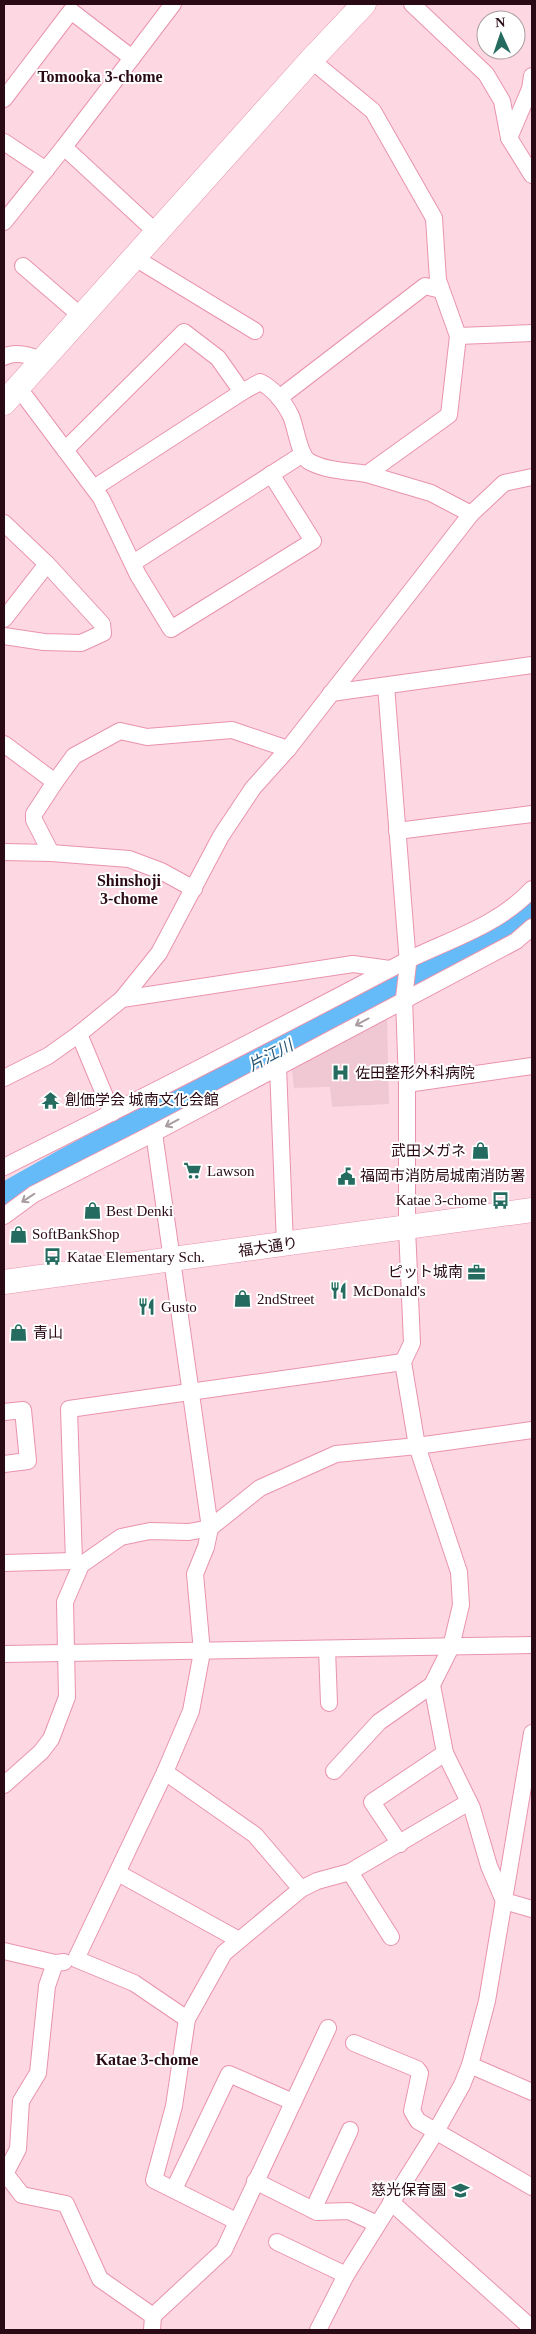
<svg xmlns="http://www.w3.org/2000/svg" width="536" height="2334" viewBox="0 0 536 2334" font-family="'Times New Roman','Noto Sans JP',serif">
	<rect width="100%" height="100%" fill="#fdd8e2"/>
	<path fill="#f0c8d3" d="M 387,1013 L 389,1104 L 332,1107 L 330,1087 L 294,1088 L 291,1060 L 301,1050 L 329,1049 L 332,1035 L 358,1034 L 360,1014 Z"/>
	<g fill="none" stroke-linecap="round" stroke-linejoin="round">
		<path stroke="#64bbf7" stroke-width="26" d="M 4,1196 L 64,1162 L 499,934 L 532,909"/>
		<defs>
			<g id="street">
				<path d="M 412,4 L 486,74 L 502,101 L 509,138 L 532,175"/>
				<path d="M 132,58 L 173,4"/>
				<path d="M 4,99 L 71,11 L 132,58 L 64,147 L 4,222"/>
				<path d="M 509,138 L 530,89 L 532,76"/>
				<path d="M 4,142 L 46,170"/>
				<path d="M 64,147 L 157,233"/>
				<path d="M 135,258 L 255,331"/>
				<path d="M 23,266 L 81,316"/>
				<path d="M 458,336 L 532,333"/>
				<path d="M 4,357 C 14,351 31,355 40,360"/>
				<path d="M 18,387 L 101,498 L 138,575 L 171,629 L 313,541 L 271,474"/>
				<path d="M 279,398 L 425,286 L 441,290"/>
				<path d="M 65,450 L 184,332 L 218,358 L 242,392 L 260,382 C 274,389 284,402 291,416 C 296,427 299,457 310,462 C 327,471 349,471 367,474 L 449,415 L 458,336 L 438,280 L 434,218 L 373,111 L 311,60"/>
				<path d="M 367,474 L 431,493 L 471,514"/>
				<path d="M 94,488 L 242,392"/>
				<path d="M 4,523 L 47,564 L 102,624 L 103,633 L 81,643 L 44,642 L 4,636"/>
				<path d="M 133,563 L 303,454"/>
				<path d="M 4,619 L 47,564"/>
				<path d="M 386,686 L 408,964 L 404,998 L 407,1084 L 407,1228 L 412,1343 L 403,1362 L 417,1446 L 459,1572 L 461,1605 L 451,1647 L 432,1685 L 445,1753 L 472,1808 L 489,1866 L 504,1901 L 532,1909"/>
				<path d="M 331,693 L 532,665"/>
				<path d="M 4,744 L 55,782 L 74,756 L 120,731 L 147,737 L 232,730 L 288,749 L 471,514 L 504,483 L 532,477"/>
				<path d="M 397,831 L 532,814"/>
				<path d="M 4,852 L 51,853 L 129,859 L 161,871 L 194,889"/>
				<path d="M 51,853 L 34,820 L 34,814 L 55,782"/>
				<path d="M 122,999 L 159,953 L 221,836 L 253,788 L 288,749"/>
				<path d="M 278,1067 L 285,1245"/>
				<path d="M 4,1078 L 48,1056 L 79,1034"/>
				<path d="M 407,1084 L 532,1066"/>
				<path d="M 112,1113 L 79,1034 L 122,999 L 353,964 L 390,969"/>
				<path d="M 154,1133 L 210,1528 L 206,1547 L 195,1574 L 202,1652 L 191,1711 L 165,1772 L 255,1835 L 301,1889"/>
				<path d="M 4,1167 C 136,1101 267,1034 398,965 C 444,941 496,928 532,889"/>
				<path d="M 4,1216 L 34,1194 L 154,1133 L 516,941 L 532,927"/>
				<path d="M 4,1412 L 23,1410 L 28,1461 L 4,1464"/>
				<path d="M 4,1563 L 74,1561"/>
				<path d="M 81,1565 L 74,1561 L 69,1409 L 403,1362"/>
				<path d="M 327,1649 L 329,1703"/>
				<path d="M 4,1654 L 532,1645"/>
				<path d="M 334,1771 L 379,1722 L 432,1685"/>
				<path d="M 165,1772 L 76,1959 L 134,1983 L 187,2019"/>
				<path d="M 4,1785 L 41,1752 L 51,1739 L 67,1697 L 65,1602 L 81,1565 L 121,1537 L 150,1531 L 189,1532 L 210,1528 L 260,1488 L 336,1454 L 417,1446 L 532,1430"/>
				<path d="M 400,1844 L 372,1802 L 445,1753"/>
				<path d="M 350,1872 L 391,1937"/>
				<path d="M 118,1873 L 239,1940"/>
				<path d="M 4,1951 L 55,1963 L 64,1962"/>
				<path d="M 354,2043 L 417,2069 L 420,2073 L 412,2111 L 418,2121 L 532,2187"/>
				<path d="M 470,2065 L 532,2092"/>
				<path d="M 4,2172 L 22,2195 L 66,2204 L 100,2279 L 153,2316 L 152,2330"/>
				<path d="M 5,2174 L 18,2149 L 21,2101 L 38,2073 L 47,1986 L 55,1963"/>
				<path d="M 255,2181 L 317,2212 L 349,2211 L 377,2224"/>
				<path d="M 174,2189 L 229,2074 L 293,2102"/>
				<path d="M 391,2202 L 527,2324"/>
				<path d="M 313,2210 L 350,2130"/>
				<path d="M 236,2221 L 154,2180 L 174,2106 L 187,2019 L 224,1953 L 301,1889 L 317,1881 L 350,1872 L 469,1802"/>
				<path d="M 277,2242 L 346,2275"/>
				<path d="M 153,2316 L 224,2250 L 328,2028"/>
				<path d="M 318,2330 L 346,2275 L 435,2133 L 462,2085 L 470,2065 L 487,2001 L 532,1733"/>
			</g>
			<g id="secondary">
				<path d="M 4,403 L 311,60 L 364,4"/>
				<path d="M 4,1282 L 532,1210"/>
			</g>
		</defs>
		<use href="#street" stroke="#e993ad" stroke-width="18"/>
		<use href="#secondary" stroke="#e993ad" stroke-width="25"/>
		<use href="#street" stroke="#fff" stroke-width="16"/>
		<use href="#secondary" stroke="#fff" stroke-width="24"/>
	</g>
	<defs><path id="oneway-shaft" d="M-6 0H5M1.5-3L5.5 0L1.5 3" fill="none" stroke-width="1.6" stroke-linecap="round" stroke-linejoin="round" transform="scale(1.25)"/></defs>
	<g stroke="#a99da1">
		<use href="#oneway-shaft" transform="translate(362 1022) rotate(152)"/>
		<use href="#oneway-shaft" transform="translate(172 1123) rotate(152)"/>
		<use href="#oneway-shaft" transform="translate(28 1198) rotate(147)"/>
	</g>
	<defs>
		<symbol id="hospital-bare" viewBox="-9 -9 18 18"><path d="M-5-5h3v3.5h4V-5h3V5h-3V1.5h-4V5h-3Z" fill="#256b60" stroke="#fff" stroke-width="2.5" paint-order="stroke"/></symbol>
		<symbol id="temple-bare" viewBox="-9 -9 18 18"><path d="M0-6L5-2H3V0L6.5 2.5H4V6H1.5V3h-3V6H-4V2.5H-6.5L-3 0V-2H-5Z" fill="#256b60" stroke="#fff" stroke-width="2.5" paint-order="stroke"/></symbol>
		<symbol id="shop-bare" viewBox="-9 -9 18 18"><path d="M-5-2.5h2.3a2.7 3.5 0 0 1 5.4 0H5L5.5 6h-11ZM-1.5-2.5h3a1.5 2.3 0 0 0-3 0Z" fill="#256b60" stroke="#fff" stroke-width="2.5" paint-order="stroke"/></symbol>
		<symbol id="supermarket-bare" viewBox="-9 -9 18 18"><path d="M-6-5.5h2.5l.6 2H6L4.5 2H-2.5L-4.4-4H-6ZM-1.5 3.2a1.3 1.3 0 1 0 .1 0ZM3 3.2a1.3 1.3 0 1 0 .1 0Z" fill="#256b60" stroke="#fff" stroke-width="2.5" paint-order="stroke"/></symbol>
		<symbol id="civic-bare" viewBox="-9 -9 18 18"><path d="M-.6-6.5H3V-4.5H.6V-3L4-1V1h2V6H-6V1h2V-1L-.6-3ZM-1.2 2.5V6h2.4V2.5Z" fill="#256b60" stroke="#fff" stroke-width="2.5" paint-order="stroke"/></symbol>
		<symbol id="bus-bare" viewBox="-9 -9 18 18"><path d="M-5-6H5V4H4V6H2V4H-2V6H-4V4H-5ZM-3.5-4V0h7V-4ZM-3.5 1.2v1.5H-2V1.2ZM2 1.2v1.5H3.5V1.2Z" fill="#256b60" stroke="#fff" stroke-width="2.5" paint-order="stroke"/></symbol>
		<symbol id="office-bare" viewBox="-9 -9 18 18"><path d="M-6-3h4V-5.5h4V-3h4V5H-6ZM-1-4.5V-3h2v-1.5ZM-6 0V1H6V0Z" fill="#256b60" stroke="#fff" stroke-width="2.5" paint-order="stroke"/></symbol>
		<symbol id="restaurant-bare" viewBox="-9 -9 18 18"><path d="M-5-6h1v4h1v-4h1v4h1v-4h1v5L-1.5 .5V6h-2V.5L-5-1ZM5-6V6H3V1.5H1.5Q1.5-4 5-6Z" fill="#256b60" stroke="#fff" stroke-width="2.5" paint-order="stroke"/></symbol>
		<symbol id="school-bare" viewBox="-9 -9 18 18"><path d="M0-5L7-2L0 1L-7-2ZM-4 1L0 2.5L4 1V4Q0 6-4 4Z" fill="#256b60" stroke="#fff" stroke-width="2.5" paint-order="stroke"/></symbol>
	</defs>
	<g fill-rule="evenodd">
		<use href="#hospital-bare" x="328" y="1060" width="25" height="25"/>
		<use href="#temple-bare" x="38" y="1088" width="25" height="25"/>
		<use href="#shop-bare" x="468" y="1138" width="25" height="25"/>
		<use href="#supermarket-bare" x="180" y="1158" width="25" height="25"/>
		<use href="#civic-bare" x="334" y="1164" width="25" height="25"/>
		<use href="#bus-bare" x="488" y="1188" width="25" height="25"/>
		<use href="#shop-bare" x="80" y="1198" width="25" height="25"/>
		<use href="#shop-bare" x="6" y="1222" width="25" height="25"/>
		<use href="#bus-bare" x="40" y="1244" width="25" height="25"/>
		<use href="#office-bare" x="464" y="1260" width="25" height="25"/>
		<use href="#restaurant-bare" x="326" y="1278" width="25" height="25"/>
		<use href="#shop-bare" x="230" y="1286" width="25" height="25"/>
		<use href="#restaurant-bare" x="134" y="1294" width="25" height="25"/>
		<use href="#shop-bare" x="6" y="1320" width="25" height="25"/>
		<use href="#school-bare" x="448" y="2178" width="25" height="25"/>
	</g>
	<g text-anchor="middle" stroke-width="4" stroke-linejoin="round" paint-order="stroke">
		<g font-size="15" fill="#290a15" stroke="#fff" text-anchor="start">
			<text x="355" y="1078">佐田整形外科病院</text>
			<text x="65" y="1105">創価学会 城南文化会館</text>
			<text x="466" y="1156" text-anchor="end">武田メガネ</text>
			<text x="207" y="1176">Lawson</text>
			<text x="360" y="1181">福岡市消防局城南消防署</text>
			<text x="487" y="1205" text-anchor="end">Katae 3-chome</text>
			<text x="106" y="1216">Best Denki</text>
			<text x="32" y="1239">SoftBankShop</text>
			<text x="67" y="1262">Katae Elementary Sch.</text>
			<text x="463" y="1277" text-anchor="end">ピット城南</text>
			<text x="353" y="1296">McDonald's</text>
			<text x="257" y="1304">2ndStreet</text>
			<text x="161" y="1312">Gusto</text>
			<text x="33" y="1338">青山</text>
			<text x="446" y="2195" text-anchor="end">慈光保育園</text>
		</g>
		<g font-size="15" fill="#290a15" stroke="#fff">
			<text transform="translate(268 1247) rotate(-8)" y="5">福大通り</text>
		</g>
		<g font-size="16" font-weight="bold" fill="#290a15" stroke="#fff">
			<text x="100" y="82">Tomooka 3-chome</text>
			<text x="129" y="886">Shinshoji<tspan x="129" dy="18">3-chome</tspan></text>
			<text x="147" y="2065">Katae 3-chome</text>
		</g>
		<g font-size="16" font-style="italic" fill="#295776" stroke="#fff">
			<text transform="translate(270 1055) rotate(-28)" y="6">片江川</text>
		</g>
	</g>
	<rect width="536" height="2334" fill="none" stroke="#290a15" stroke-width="10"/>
	<g transform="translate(501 35) rotate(357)"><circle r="24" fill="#ffffff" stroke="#a99da1"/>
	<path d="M0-4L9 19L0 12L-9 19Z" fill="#256b60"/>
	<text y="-8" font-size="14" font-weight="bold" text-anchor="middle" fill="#290a15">N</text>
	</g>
</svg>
